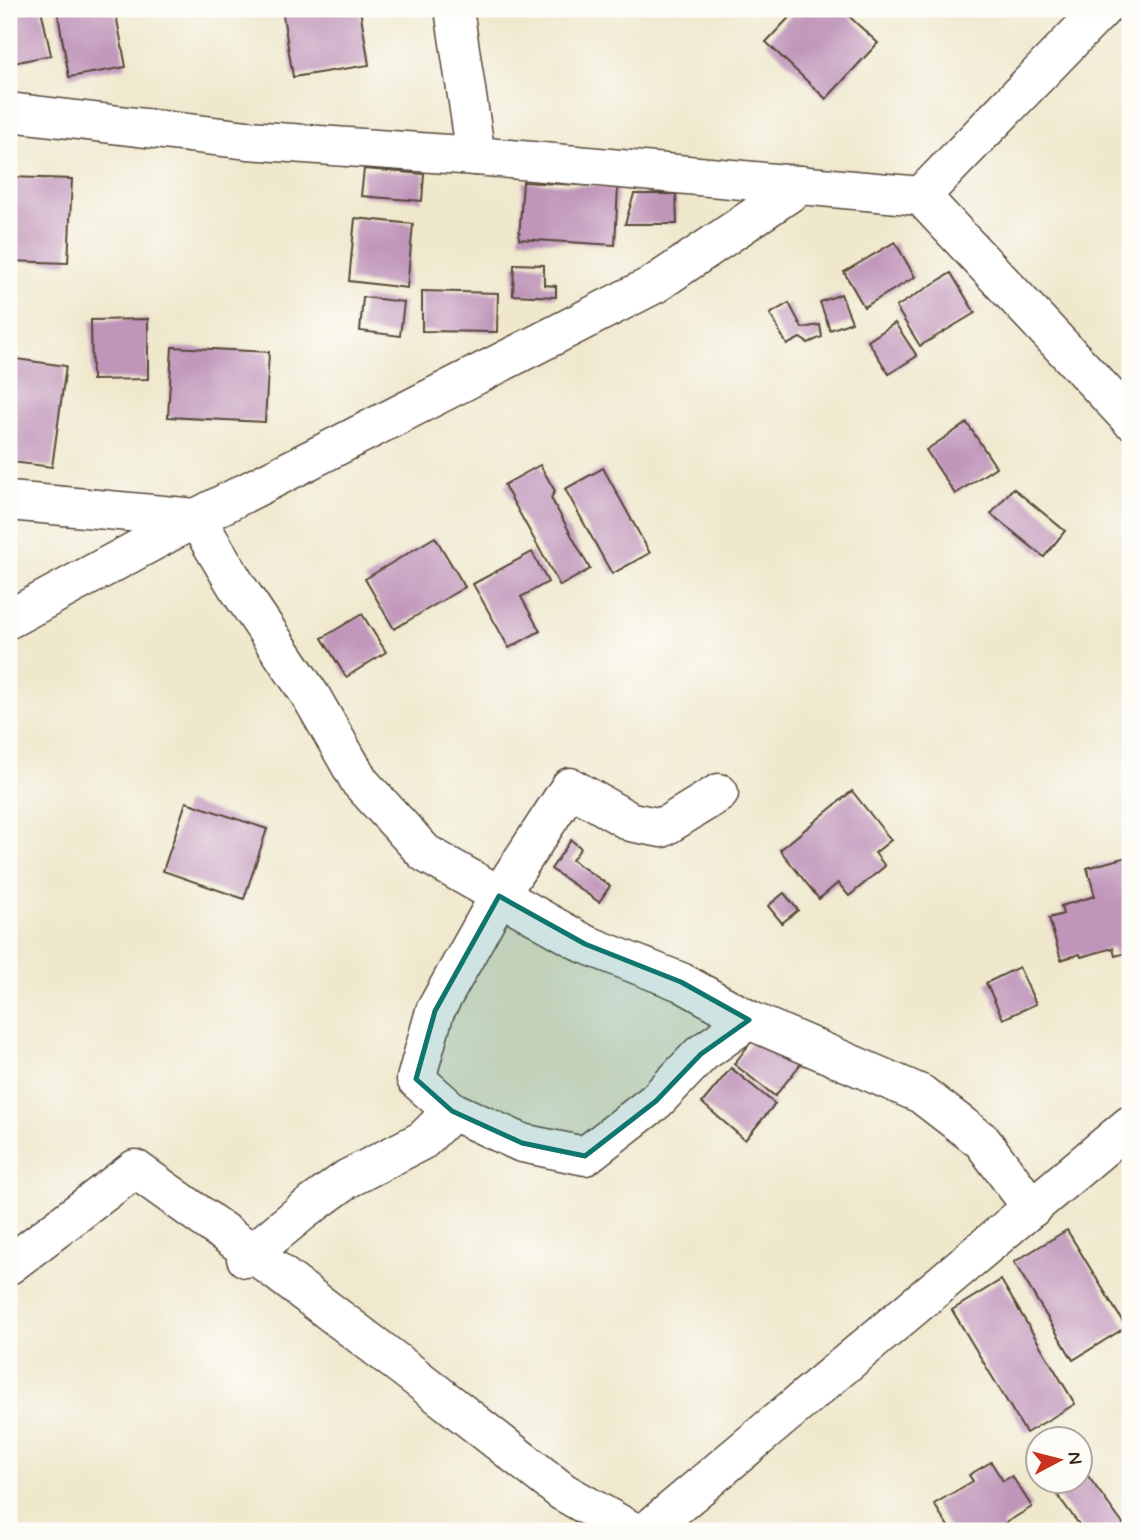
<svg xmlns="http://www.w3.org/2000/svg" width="1139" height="1540" viewBox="0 0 1139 1540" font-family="Mynerve,sans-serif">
	<rect width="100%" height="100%" fill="#fdfcf7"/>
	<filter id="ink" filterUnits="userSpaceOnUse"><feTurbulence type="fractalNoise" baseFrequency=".0143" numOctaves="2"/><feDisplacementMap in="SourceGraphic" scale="14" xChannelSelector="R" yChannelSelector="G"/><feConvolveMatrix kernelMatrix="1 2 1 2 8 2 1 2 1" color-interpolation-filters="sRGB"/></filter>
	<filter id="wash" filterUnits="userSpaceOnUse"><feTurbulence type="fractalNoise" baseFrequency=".00686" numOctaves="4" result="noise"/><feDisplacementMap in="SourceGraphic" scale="28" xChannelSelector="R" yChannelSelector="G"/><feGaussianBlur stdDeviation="1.57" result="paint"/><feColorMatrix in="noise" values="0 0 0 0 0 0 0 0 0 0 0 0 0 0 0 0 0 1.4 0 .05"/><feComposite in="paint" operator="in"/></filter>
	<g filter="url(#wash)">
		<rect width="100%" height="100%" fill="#efe8cd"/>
		<g id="blocks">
			<g fill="#c095ba">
				<path d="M 9,9 L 41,9 L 51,55 L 9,64 Z"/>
				<path d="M 57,9 L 115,9 L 126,67 L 69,77 Z"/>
				<path d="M 282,9 L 360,9 L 369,65 L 293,77 Z"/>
				<path d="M 797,9 L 841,9 L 878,43 L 826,99 L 766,42 Z"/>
				<path d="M 364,169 L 424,174 L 422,201 L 361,196 Z"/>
				<path d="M 9,177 L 72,179 L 68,263 L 9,261 Z"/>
				<path d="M 523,182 L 618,187 L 615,245 L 519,239 Z"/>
				<path d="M 634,194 L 676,194 L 677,224 L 625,224 Z"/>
				<path d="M 355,218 L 413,224 L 407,288 L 349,281 Z"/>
				<path d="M 895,242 L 915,277 L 864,307 L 844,272 Z"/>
				<path d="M 514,264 L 544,265 L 544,285 L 556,286 L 556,297 L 513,295 Z"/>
				<path d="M 951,273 L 975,313 L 920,346 L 896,307 Z"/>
				<path d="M 422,291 L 498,293 L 497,332 L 422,331 Z"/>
				<path d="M 841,294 L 852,322 L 830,330 L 820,302 Z"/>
				<path d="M 363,297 L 404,302 L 400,336 L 360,331 Z"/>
				<path d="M 789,303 L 802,328 L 820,325 L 822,337 L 808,343 L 800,338 L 787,345 L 770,314 Z"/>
				<path d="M 148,319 L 148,379 L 92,380 L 91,320 Z"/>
				<path d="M 895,323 L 917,356 L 889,374 L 868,341 Z"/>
				<path d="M 172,347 L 269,352 L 265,422 L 168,417 Z"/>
				<path d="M 9,358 L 66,366 L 52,467 L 11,462 L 15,431 L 9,430 Z"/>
				<path d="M 967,423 L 996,467 L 955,494 L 926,450 Z"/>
				<path d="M 540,465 L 555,491 L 551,498 L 590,569 L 560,586 L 504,485 Z"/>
				<path d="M 603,468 L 650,553 L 612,574 L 565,489 Z"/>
				<path d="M 1013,488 L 1065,531 L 1044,557 L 991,514 Z"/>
				<path d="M 435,537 L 465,587 L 394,629 L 365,579 Z"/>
				<path d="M 532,552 L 548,582 L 521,597 L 540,631 L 509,648 L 473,584 Z"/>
				<path d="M 362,614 L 386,652 L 346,677 L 322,638 Z"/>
				<path d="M 852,791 L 891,840 L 875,853 L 885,866 L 849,896 L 838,883 L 819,899 L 780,850 Z"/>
				<path d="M 186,802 L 267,829 L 244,899 L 163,871 Z"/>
				<path d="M 571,840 L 581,848 L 572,860 L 610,886 L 599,902 L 551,869 Z"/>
				<path d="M 1130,856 L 1130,952 L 1115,956 L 1113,948 L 1081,957 L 1080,954 L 1061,960 L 1049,918 L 1063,914 L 1061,906 L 1095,896 L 1087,868 Z"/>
				<path d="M 784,893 L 798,910 L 782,923 L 768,906 Z"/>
				<path d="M 1019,967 L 1036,1004 L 1003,1019 L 986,983 Z"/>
				<path d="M 762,1028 L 803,1061 L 775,1096 L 734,1064 Z"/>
				<path d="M 731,1068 L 775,1104 L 745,1140 L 702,1103 Z"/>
				<path d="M 1067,1230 L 1126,1327 L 1073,1360 L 1014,1262 Z"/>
				<path d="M 1001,1280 L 1075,1404 L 1026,1433 L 952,1310 Z"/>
				<path d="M 991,1462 L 1003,1481 L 1012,1476 L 1032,1507 L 1002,1525 L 1006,1531 L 951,1531 L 934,1504 L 973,1481 L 969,1475 Z"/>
				<path d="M 1080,1465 L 1128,1531 L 1084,1531 L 1050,1485 L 1056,1480 L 1080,1480 Z"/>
			</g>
		</g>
	</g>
	<g filter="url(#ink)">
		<use href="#blocks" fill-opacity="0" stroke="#564638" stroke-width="2"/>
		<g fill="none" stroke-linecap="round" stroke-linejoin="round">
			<defs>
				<g id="minor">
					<path d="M 454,9 L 476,156"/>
					<path d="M 9,112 L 248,140 L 476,156 L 921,196 L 1130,419"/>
					<path d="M 921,196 L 1102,9"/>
					<path d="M 9,501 L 196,518 L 236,585 L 312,698 L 360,782 L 425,853 L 585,944 L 681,982 L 749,1020 L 921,1094 L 982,1141 L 1032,1208"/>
					<path d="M 9,619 L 196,518 L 655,284 L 801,185"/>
					<path d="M 452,1111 L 416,1079 L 435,1011 L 499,896 L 570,787 L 631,822 L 662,828 L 719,793"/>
					<path d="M 246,1258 L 302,1212 L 347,1179 L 423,1140 L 452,1111 L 522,1143 L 585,1156 L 656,1101 L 701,1054 L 749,1020"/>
					<path d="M 9,1265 L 135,1169 L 247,1249 L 408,1371 L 563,1492 L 632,1531"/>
					<path d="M 647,1531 L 1130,1125"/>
				</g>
			</defs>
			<use href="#minor" stroke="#564638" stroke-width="41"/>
			<use href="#minor" stroke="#fff" stroke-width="38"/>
		</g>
	</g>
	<path fill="#0f766e" fill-opacity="0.2" stroke="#0f766e" stroke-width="5" stroke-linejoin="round" d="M 499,896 L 585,944 L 681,982 L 749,1020 L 701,1054 L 656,1101 L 585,1156 L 522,1143 L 452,1111 L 416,1079 L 435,1011 Z"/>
	<rect width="1139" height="1540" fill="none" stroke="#fdfcf7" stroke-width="35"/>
	<g transform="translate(1059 1460) rotate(83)"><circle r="33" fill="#fdfcf7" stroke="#afa8a0" stroke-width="2"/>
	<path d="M0-5L12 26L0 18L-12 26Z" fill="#c8321e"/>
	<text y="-10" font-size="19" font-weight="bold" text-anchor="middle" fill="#3b2a1e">N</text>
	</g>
</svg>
